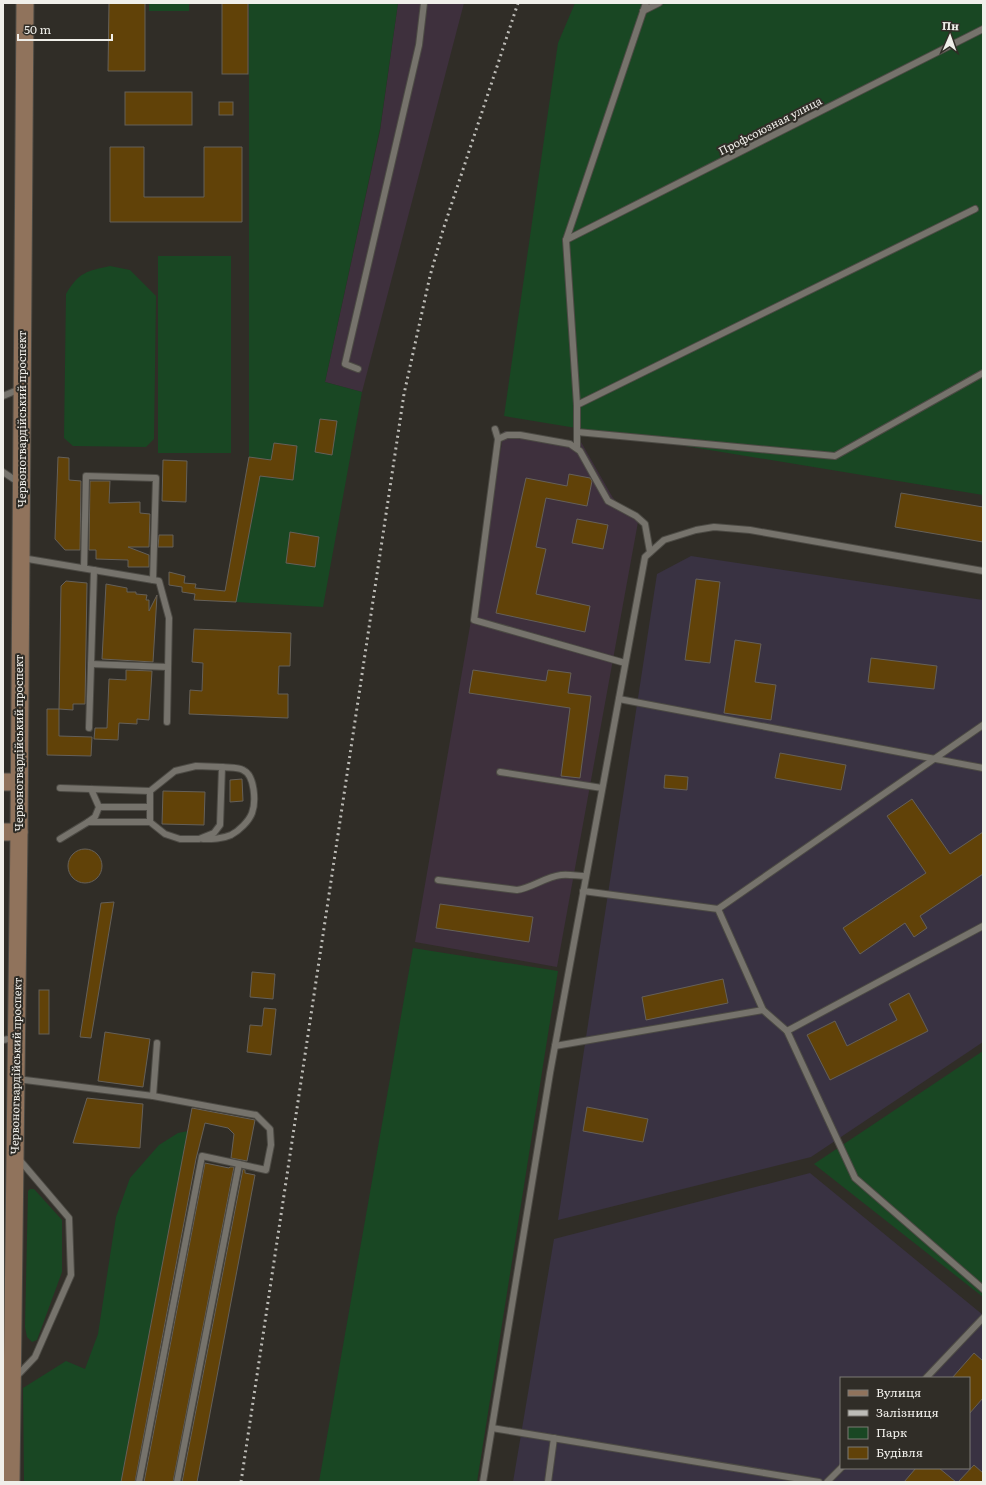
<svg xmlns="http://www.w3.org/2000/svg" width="986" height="1485" viewBox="0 0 986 1485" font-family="Literata,serif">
	<rect width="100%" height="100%" fill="#302d27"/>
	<g fill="#3e303d">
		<path d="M 398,3 L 464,3 L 362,392 L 325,382 L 380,131 Z"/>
		<path d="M 504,431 L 581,442 L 613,498 L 638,522 L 557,967 L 415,942 Z"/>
	</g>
	<g fill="#393242" fill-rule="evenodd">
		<path d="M 691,556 L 983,600 L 983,1042 L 811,1157 L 558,1220 L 657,574 Z"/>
		<path d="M 810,1173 L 983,1315 L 983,1482 L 513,1482 L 554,1239 ZM 841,1378 L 969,1378 L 969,1468 L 841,1468 Z"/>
	</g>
	<g fill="#194723">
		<rect x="149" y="3" width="40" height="8"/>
		<path d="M 249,3 L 398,3 L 380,129 L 325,382 L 362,392 L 323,607 L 236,602 L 263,459 L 249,457 Z"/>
		<path d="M 575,3 L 983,3 L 983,495 L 504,416 L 558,43 Z"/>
		<rect x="158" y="256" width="73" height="197"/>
		<path d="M 110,266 L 130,270 L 156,296 L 154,439 L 146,447 L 73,446 L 64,438 L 66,294 C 79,272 87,271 110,266 Z"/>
		<path d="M 413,948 L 558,971 L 477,1482 L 319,1482 Z"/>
		<path d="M 983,1051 L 983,1297 L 814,1164 Z"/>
		<path d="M 188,1131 L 121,1482 L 24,1482 L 23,1388 L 66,1361 L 85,1369 L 98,1334 L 116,1217 L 130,1178 L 159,1145 L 178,1133 Z"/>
		<path d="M 30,1189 L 34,1189 L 62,1220 L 62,1272 L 37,1340 L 32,1342 L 27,1337 L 25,1327 L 28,1191 Z"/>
	</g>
	<g fill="#614208" stroke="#656059">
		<path d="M 109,3 L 145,3 L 145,71 L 108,71 Z"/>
		<rect x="222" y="3" width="26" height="71"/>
		<rect x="125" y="92" width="67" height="33"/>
		<rect x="219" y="102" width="14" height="13"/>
		<path d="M 110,147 L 144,147 L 144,197 L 204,197 L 204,147 L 242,147 L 242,222 L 110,222 Z"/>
		<path d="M 320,419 L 337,421 L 332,455 L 315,452 Z"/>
		<path d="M 274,443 L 297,446 L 293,480 L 260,476 L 236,602 L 194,600 L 195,594 L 182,592 L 182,587 L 169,585 L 169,572 L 185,576 L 184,583 L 196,584 L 195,588 L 225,591 L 249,457 L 271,460 Z"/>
		<path d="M 58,457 L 69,458 L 69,480 L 81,481 L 80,550 L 65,550 L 55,539 Z"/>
		<path d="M 163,460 L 187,461 L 186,502 L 162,501 Z"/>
		<path d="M 569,474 L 590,478 L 592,481 L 587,506 L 546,498 L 536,547 L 546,549 L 536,594 L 590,606 L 585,632 L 496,613 L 526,478 L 567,486 Z"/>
		<path d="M 90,481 L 110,481 L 109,503 L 140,502 L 140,513 L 150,514 L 149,547 L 128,547 L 149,555 L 149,567 L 128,567 L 128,560 L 96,559 L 96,550 L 89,550 Z"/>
		<path d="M 901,493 L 983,507 L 983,542 L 895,527 Z"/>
		<path d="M 577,519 L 608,525 L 603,549 L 572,543 Z"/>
		<path d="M 290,532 L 319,537 L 315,567 L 286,563 Z"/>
		<path d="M 159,535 L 173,535 L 173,547 L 158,547 Z"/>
		<path d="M 696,579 L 720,582 L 710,663 L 685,660 Z"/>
		<path d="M 66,581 L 87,583 L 85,704 L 73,704 L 73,710 L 59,709 L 61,586 Z"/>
		<path d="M 106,584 L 127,588 L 127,592 L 136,592 L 136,594 L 147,595 L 146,600 L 149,600 L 149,611 L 157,595 L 153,662 L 102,659 Z"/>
		<path d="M 194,629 L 291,633 L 290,666 L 279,666 L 278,694 L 288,694 L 288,718 L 189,714 L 190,690 L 202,691 L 203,663 L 192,662 Z"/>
		<path d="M 735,640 L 761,644 L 755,682 L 776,685 L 771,720 L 724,713 Z"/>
		<path d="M 871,658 L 937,666 L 934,689 L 868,682 Z"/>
		<path d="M 126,670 L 152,671 L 149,720 L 137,719 L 137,724 L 119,723 L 118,740 L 94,739 L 95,728 L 107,728 L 109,679 L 126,680 Z"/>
		<path d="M 473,670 L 546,681 L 548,670 L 571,673 L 568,693 L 591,696 L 580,778 L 561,776 L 570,708 L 469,693 Z"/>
		<path d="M 47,709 L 59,709 L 59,736 L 92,737 L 91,756 L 47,755 Z"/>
		<path d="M 780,753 L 846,765 L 841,790 L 775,778 Z"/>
		<path d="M 665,775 L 688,777 L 687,790 L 664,788 Z"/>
		<path d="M 242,779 L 243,801 L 230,802 L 230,780 Z"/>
		<path d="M 163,791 L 205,792 L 204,825 L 162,824 Z"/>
		<path d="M 912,799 L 950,854 L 983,832 L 983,874 L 920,916 L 927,928 L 914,937 L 905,923 L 860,954 L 843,928 L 926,873 L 887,816 Z"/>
		<circle cx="85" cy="866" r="17"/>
		<path d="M 114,902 L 91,1038 L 80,1037 L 101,903 Z"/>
		<path d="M 440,904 L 533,917 L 529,942 L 436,928 Z"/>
		<path d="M 252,972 L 275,974 L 273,999 L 250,997 Z"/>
		<path d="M 723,979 L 728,1003 L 646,1020 L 642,997 Z"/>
		<rect x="39" y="990" width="10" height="44"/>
		<path d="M 909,993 L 928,1031 L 830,1080 L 807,1035 L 835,1021 L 847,1046 L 897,1020 L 889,1004 Z"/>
		<path d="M 264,1008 L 276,1009 L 271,1055 L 247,1052 L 250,1025 L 262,1026 Z"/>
		<path d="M 105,1032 L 150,1039 L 143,1087 L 98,1081 Z"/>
		<path d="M 87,1098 L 143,1104 L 140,1148 L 73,1143 Z"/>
		<path d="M 587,1107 L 648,1119 L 643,1142 L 583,1131 Z"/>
		<path d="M 192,1108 L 255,1120 L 247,1161 L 231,1158 L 234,1134 L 228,1128 L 205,1123 L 196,1159 L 135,1482 L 121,1482 Z"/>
		<path d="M 205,1163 L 229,1168 L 230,1167 L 234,1167 L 173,1482 L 144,1482 Z"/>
		<path d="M 243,1169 L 245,1170 L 245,1173 L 255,1175 L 197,1482 L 182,1482 Z"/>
		<path d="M 974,1353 L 983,1361 L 983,1398 L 969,1414 L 969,1378 L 952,1378 Z"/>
		<path d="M 974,1465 L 983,1473 L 983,1482 L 958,1482 Z"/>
		<path d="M 916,1468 L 939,1468 L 956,1482 L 904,1482 Z"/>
	</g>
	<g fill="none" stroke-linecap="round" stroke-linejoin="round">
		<defs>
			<g id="service">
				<path d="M 643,11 L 659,3"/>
				<path d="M 566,240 L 983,29"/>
				<path d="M 358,369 L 345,364 L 419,45 L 424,3"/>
				<path d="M 3,396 L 20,389"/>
				<path d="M 577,405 L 975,209"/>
				<path d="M 495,429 L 498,439"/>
				<path d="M 577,432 L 835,456 L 983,373"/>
				<path d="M 577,448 L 577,405 L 566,240 L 646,3"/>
				<path d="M 3,472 L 18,482"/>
				<path d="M 22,558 L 159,581 L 169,618 L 167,722"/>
				<path d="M 84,568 L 86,476 L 156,478 L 153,580"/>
				<path d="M 625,663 L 474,620 L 498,439 L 507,435 L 520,435 L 570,444 L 580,451 L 608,501 L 636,516 L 645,524 L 650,552"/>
				<path d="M 91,664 L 168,667"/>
				<path d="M 619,699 L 983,768"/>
				<path d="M 89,728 L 94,570"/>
				<path d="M 500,772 L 602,788"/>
				<path d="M 150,791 L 150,822"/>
				<path d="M 99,807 L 150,807"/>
				<path d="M 88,822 L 95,817 L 99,807 L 91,789"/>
				<path d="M 60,839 L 88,822 L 150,822 L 165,834 L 180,839 L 199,839 L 214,833 L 220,825 L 222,767 L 196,766 L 175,771 L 150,791 L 60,788"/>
				<path d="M 203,839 C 213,839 222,839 231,835 C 239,831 249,821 252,813 C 256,802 255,775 243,770 C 238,767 228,768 222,767"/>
				<path d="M 438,880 L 517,890 C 532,888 545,877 561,875 C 569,874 578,876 586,876"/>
				<path d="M 583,891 L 718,909 L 763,1010 L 787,1031 L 983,926"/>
				<path d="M 718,909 L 983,725"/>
				<path d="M 787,1031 L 855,1178 L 983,1289"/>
				<path d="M 3,1040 L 15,1038"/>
				<path d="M 555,1046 L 763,1010"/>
				<path d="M 17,1079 L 153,1096 L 157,1043"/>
				<path d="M 153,1096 L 256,1115 L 270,1129 L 271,1145 L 266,1170 L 239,1164"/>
				<path d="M 16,1377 L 35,1357 L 71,1275 L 69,1218 L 18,1158"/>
				<path d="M 926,1378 L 983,1318"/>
				<path d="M 492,1428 L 819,1482"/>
				<path d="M 139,1482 L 202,1156 L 239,1164 L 177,1482"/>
				<path d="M 483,1482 L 550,1073 L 645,557 L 664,540 L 696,530 L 714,527 L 750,530 L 983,571"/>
				<path d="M 548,1482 L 554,1438"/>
				<path d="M 827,1482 L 841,1468"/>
			</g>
			<g id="secondary">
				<path d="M 3,782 L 19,782"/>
				<path d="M 3,832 L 19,832"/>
				<path d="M 11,1482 L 19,832 L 25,3"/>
			</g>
		</defs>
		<use href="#service" stroke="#4c4a44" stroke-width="8"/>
		<use href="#secondary" stroke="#4c4a44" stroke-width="19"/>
		<use href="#service" stroke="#76736c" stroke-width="6"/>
		<use href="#secondary" stroke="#90735c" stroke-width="17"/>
		<path stroke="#bdbcb7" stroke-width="3" stroke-dasharray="2 4" stroke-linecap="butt" d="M 241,1482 L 404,394 L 430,276 L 443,230 L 518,3"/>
	</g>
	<g text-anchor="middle" stroke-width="4" stroke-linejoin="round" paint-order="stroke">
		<g font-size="11" fill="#f0efea" stroke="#302d27">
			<text transform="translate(770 126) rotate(-27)" y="4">Профсоюзная улица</text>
			<text transform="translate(22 419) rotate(-90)" y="4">Червоногвардійський проспект</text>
			<text transform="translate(19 743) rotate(-90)" y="4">Червоногвардійський проспект</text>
			<text transform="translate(16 1066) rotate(-89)" y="4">Червоногвардійський проспект</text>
		</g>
	</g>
	<rect width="986" height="1485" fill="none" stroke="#f0efea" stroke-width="8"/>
	<rect x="840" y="1377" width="130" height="92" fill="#302d27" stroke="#7d7b75"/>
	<rect x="848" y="1390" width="20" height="6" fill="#90735c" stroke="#7d7b75"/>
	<text x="876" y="1397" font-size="12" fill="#f0efea">Вулиця</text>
	<rect x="848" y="1410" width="20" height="6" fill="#bdbcb7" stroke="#7d7b75"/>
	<text x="876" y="1417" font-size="12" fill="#f0efea">Залізниця</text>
	<rect x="848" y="1427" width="20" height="12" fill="#194723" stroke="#7d7b75"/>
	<text x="876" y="1437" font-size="12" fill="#f0efea">Парк</text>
	<rect x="848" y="1447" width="20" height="12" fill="#614208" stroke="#7d7b75"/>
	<text x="876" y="1457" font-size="12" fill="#f0efea">Будівля</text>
	<g transform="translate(950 36) rotate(2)" stroke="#302d27" stroke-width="3" paint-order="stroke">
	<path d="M0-3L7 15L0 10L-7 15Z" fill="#f0efea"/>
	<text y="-6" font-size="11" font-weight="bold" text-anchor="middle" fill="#f0efea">Пн</text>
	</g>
	<path d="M18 34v6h94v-6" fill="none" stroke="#f0efea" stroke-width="2"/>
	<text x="24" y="34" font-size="12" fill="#f0efea" stroke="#302d27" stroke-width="3" paint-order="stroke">50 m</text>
</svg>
